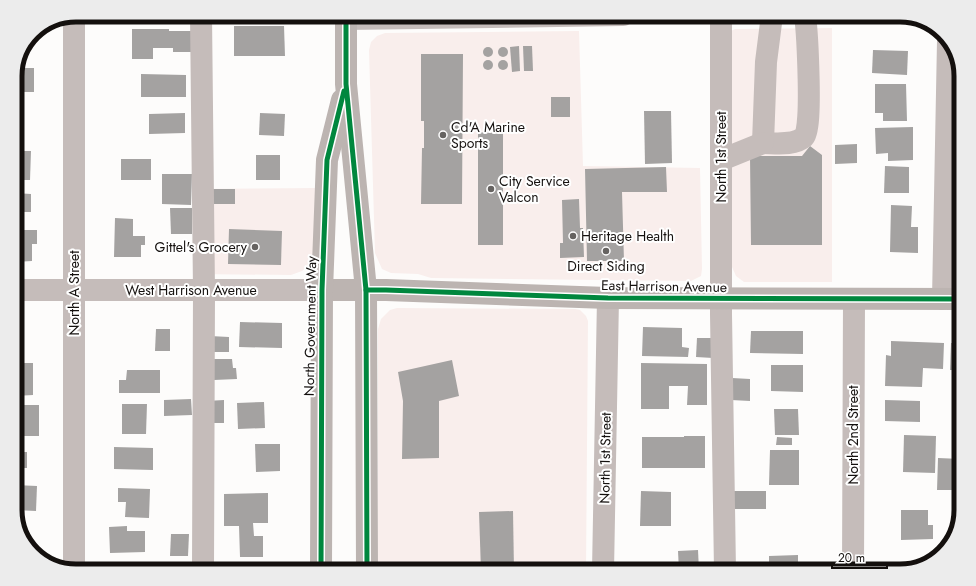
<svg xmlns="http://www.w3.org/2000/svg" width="976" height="586" viewBox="0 0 976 586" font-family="Jost,sans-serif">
	<rect width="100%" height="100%" fill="#fdfcfb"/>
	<g fill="#f9eeec">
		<path d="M 832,28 L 832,282 L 744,282 L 736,276 L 732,267 L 727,39 L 731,31 L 735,29 Z"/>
		<path d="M 579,31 L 583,166 L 700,168 L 702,269 L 701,276 L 691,281 L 431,278 L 418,274 L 391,273 L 382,269 L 375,253 L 369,50 L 371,42 L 377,36 L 385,33 Z"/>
		<path d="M 316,188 L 315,256 L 311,264 L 302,271 L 291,275 L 194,274 L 193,189 Z"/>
		<path d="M 397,308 L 575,309 L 580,310 L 586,316 L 588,321 L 586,571 L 378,571 L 378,329 L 381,319 L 390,310 Z"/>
	</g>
	<g fill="#a4a2a1">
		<path d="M 234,26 L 284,26 L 285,56 L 234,56 Z"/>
		<path d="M 132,29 L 169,29 L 169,31 L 191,31 L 191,52 L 173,52 L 173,48 L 153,48 L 153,59 L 132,59 Z"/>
		<path d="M 519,46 L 520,71 L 512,72 L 510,47 Z"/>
		<path d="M 523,46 L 532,46 L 533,71 L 524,71 Z"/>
		<circle cx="488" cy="52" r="5"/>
		<circle cx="503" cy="52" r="5"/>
		<path d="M 873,50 L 908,51 L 907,75 L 872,73 Z"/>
		<path d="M 421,54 L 463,54 L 462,204 L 421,204 L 422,148 L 424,148 L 424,121 L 421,121 Z"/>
		<circle cx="488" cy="65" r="5"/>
		<circle cx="503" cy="65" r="5"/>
		<path d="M 17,68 L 34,68 L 34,92 L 15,92 L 15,72 Z"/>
		<path d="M 141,74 L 186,75 L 186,97 L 141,97 Z"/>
		<path d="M 875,84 L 906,84 L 907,121 L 883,121 L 883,113 L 875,113 Z"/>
		<rect x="551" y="97" width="19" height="20"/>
		<rect x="15" y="108" width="8" height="23"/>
		<path d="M 644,111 L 671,111 L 672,163 L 645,164 Z"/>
		<path d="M 185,113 L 185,133 L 149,134 L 149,114 Z"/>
		<path d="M 260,113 L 285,114 L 284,136 L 259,135 Z"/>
		<path d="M 913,127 L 913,160 L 888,161 L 888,153 L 876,154 L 875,128 Z"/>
		<path d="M 478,132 L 503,133 L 503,245 L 478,245 Z"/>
		<path d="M 857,144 L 857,163 L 835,164 L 835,145 Z"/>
		<path d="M 810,146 L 822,155 L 822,245 L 751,245 L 750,156 L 802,156 Z"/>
		<path d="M 15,151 L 31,151 L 30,180 L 15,180 Z"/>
		<rect x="256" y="155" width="24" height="25"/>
		<rect x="121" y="159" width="30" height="21"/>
		<path d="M 885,166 L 909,167 L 909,193 L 884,193 Z"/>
		<path d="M 666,167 L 667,192 L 622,192 L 624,261 L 587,261 L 585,169 Z"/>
		<path d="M 162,174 L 192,174 L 191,205 L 162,204 Z"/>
		<rect x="212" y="189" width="23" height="15"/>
		<path d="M 15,193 L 31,194 L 31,212 L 24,212 L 24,221 L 15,221 Z"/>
		<path d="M 579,199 L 580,228 L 583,228 L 584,257 L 560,258 L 560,243 L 563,243 L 562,200 Z"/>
		<path d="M 891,205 L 912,206 L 911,227 L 918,227 L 918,253 L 890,252 Z"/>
		<path d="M 170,208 L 192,208 L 192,234 L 171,234 Z"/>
		<path d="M 115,218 L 133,219 L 133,236 L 145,236 L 145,245 L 141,245 L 141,257 L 114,257 Z"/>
		<path d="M 229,229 L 282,231 L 281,265 L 228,264 Z"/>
		<path d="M 15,230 L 37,230 L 37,244 L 32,244 L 32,261 L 15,262 Z"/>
		<path d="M 240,322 L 282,323 L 282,348 L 239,347 Z"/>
		<path d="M 643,327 L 682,328 L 682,347 L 689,348 L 688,357 L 642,356 Z"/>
		<path d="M 156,329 L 170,329 L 170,351 L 155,351 Z"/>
		<path d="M 751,331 L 803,331 L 803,354 L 750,353 Z"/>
		<path d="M 210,336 L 229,337 L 229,352 L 210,352 Z"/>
		<path d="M 697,338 L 714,338 L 713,358 L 696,357 Z"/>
		<path d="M 891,341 L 944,343 L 943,369 L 923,368 L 922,387 L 885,386 L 886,355 L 891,356 Z"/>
		<path d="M 951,343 L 961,343 L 961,370 L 950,370 Z"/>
		<path d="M 214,359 L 232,359 L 233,368 L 236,368 L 237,379 L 214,380 Z"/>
		<path d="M 452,360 L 459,396 L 439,401 L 439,458 L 402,459 L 403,401 L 398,372 Z"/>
		<path d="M 15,363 L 33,363 L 33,395 L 15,396 Z"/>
		<path d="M 641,363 L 707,364 L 707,405 L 687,405 L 688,386 L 669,386 L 669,409 L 641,409 Z"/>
		<path d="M 771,365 L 803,365 L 803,392 L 771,391 Z"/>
		<path d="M 127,370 L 160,370 L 160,393 L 119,393 L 119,380 L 126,380 Z"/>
		<path d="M 732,378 L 750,379 L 750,401 L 731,400 Z"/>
		<rect x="954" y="393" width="7" height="26"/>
		<path d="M 191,399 L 192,415 L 164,416 L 164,400 Z"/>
		<path d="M 224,400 L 224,423 L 206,423 L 206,401 Z"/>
		<path d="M 885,400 L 920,401 L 920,422 L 885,421 Z"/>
		<path d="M 264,402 L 265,428 L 238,429 L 237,403 Z"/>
		<path d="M 122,404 L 147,404 L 146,434 L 122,434 Z"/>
		<rect x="15" y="405" width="24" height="31"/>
		<path d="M 774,409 L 798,409 L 799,435 L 775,435 Z"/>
		<path d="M 904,435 L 936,436 L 935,473 L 903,472 Z"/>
		<path d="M 684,436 L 705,436 L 705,468 L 642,468 L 642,437 L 684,437 Z"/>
		<path d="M 777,437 L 792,438 L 792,445 L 776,445 Z"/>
		<path d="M 255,444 L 280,444 L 280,471 L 256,472 Z"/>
		<path d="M 114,447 L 153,448 L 153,470 L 114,469 Z"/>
		<path d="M 770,450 L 799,450 L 799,485 L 769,485 Z"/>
		<path d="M 15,452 L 27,452 L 27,468 L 24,468 L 24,479 L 15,479 Z"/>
		<path d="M 938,458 L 961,459 L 960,490 L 937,490 Z"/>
		<path d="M 15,485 L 37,486 L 36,511 L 15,510 Z"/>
		<path d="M 118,488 L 150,489 L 149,518 L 125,517 L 126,502 L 118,502 Z"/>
		<path d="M 641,491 L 671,492 L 671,526 L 640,526 Z"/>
		<rect x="729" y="491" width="37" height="18"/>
		<path d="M 268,493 L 268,523 L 253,523 L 254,536 L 263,536 L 263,557 L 240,557 L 239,526 L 224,526 L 224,494 Z"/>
		<path d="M 901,510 L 928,510 L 928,525 L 933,525 L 933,539 L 901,540 Z"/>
		<path d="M 513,511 L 514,571 L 481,571 L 479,512 Z"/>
		<path d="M 127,526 L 127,531 L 145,531 L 145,552 L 110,553 L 109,527 Z"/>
		<path d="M 171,534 L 189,534 L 188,556 L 170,556 Z"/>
		<path d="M 698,550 L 699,571 L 679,571 L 678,551 Z"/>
		<path d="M 798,555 L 798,571 L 769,571 L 769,556 Z"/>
		<path d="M 898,565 L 920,565 L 920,566 L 898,571 Z"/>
	</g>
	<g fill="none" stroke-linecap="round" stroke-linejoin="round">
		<g stroke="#c5bcba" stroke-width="22">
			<path d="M 201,15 L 204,291 L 203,571"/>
			<path d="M 721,15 L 721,314 L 725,571"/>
			<path d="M 772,15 L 766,62 L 763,143 C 775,143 794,146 804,137 C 813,129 807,31 805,15"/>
			<path d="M 346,19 L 623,15"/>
			<path d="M 721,160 L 763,143"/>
			<path d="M 15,290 L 322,290"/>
			<path d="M 943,299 L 948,41"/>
			<path d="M 74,570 L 74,16"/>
			<path d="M 603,571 L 608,298"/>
			<path d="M 853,571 L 854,299"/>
		</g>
		<g stroke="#bcb4b1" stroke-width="22">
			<path d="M 346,15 L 346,84 L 366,290 L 367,571"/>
			<path d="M 322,290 L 386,290 L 608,298 L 961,299"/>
			<path d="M 321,571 L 322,290 L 327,160 L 342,100"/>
		</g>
		<defs>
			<g id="cycleway">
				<path d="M 346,15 L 346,84 L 366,290 L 367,571"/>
				<path d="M 366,290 L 386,290 L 608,298 L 961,299"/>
				<path d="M 321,571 L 322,290 L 327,160 L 344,91"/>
			</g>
		</defs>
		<use href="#cycleway" stroke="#fff" stroke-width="8"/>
		<use href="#cycleway" stroke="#00873e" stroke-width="5"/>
	</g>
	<g fill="#666361" stroke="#fff" stroke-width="1.5">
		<circle cx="443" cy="135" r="4"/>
		<circle cx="491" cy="189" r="4"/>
		<circle cx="573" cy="236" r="4"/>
		<circle cx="255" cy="247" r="4"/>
		<circle cx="606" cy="251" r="4"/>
	</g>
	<g text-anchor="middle" stroke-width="4" stroke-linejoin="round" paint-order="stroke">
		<g font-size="14" fill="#14100e" stroke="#fff" text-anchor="start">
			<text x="451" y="132">Cd'A Marine<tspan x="451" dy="16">Sports</tspan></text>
			<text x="499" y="186">City Service<tspan x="499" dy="16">Valcon</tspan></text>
			<text x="581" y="241">Heritage Health</text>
			<text x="247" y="252" text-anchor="end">Gittel's Grocery</text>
			<text x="606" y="271" text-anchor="middle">Direct Siding</text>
		</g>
		<g font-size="14" fill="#14100e" stroke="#fff">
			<text transform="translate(721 157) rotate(-90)" y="5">North 1st Street</text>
			<text transform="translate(664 286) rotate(1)" y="5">East Harrison Avenue</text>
			<text x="191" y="295">West Harrison Avenue</text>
			<text transform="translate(74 293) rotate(-90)" y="5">North A Street</text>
			<text transform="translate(310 326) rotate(-89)" y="5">North Government Way</text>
			<text transform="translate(853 435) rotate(-90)" y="5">North 2nd Street</text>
			<text transform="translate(605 458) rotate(-89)" y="5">North 1st Street</text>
		</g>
	</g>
	<path d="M0 0H976V586H0ZM76 22H900A54 54 0 0 1 954 76V510A54 54 0 0 1 900 564H76A54 54 0 0 1 22 510V76A54 54 0 0 1 76 22Z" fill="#ececec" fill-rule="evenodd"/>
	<path fill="none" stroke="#14100e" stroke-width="5" d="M76 22H900A54 54 0 0 1 954 76V510A54 54 0 0 1 900 564H76A54 54 0 0 1 22 510V76A54 54 0 0 1 76 22Z"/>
	<path d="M832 562v6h55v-6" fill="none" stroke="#14100e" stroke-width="2"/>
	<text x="838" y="562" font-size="12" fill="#14100e" stroke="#ffffff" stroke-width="3" paint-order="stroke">20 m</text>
</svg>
